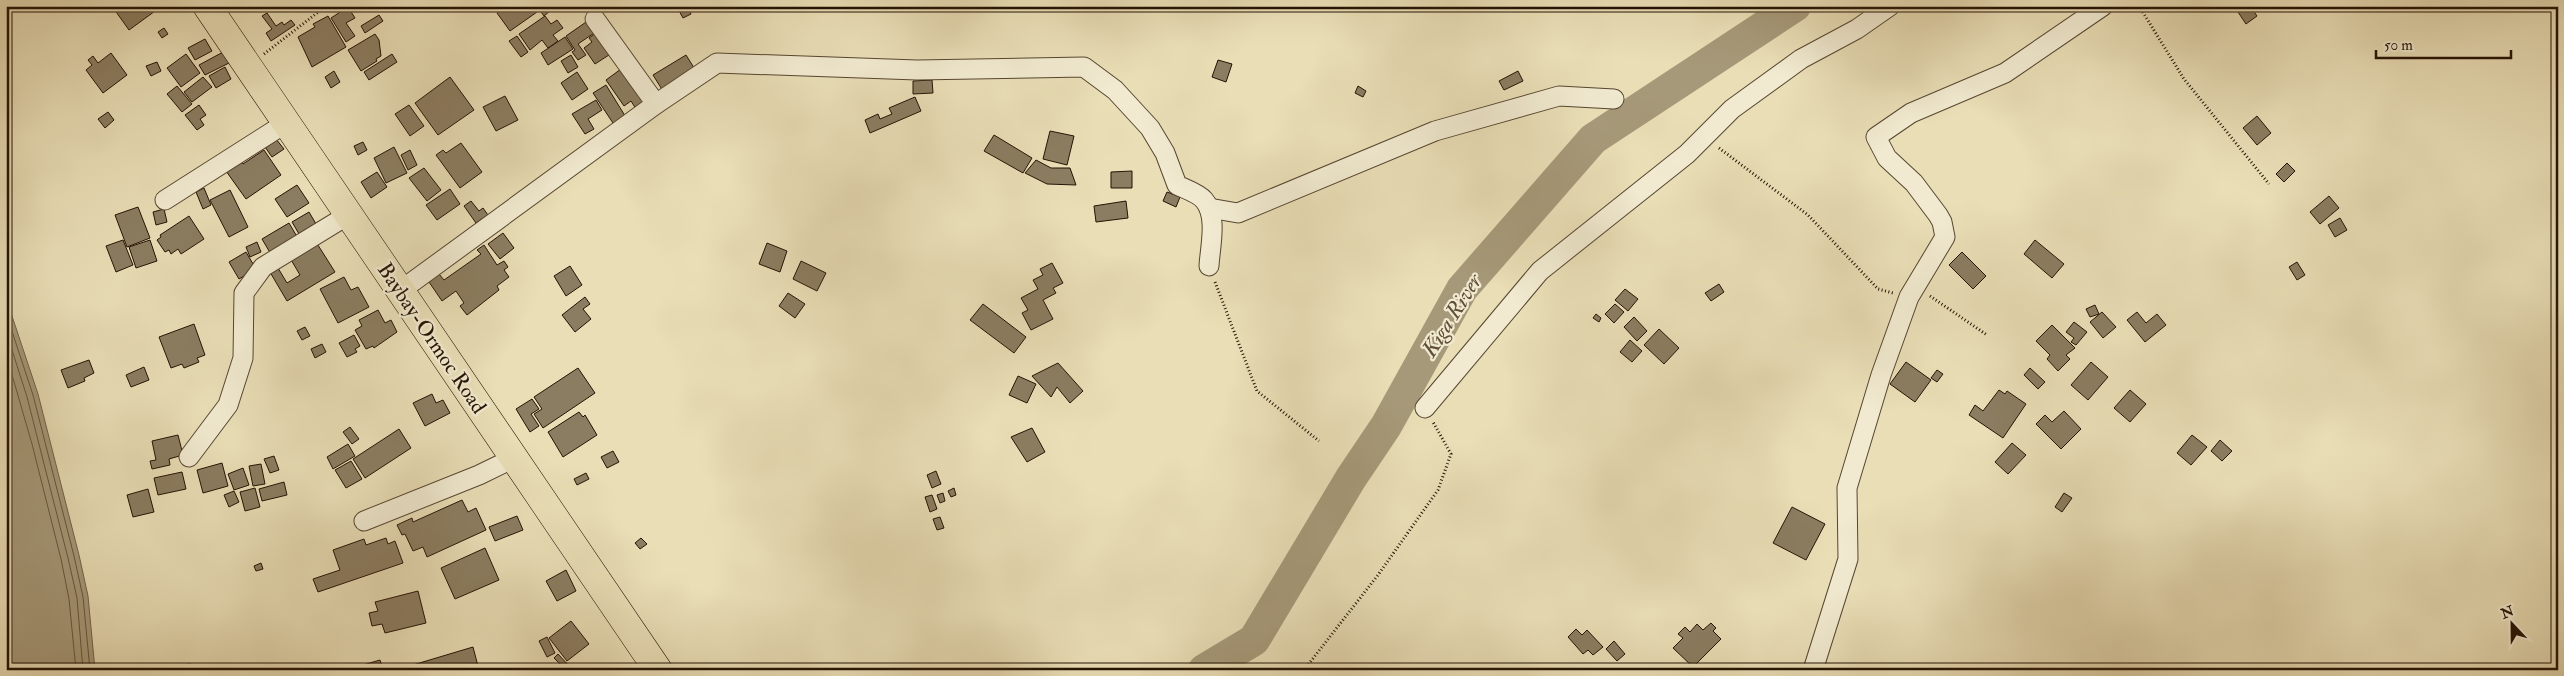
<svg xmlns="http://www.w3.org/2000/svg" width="2564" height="676" viewBox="0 0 2564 676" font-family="'IM FELL Double Pica',serif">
	<rect width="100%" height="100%" fill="#e9deb6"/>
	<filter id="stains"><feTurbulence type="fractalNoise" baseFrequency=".004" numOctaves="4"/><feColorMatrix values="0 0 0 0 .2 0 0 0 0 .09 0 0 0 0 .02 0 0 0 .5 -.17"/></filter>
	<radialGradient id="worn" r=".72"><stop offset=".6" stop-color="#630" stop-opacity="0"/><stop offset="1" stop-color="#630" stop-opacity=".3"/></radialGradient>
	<path fill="#a69979" stroke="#72634a" d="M 6,298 L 38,394 L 79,555 L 88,596 L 95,670 L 6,670 Z"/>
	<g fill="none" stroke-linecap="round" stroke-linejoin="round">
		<g stroke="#66563e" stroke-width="1">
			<path d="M 6,313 L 33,395 L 74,556 L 83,597 L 90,670"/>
			<path d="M 6,331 L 27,397 L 68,558 L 77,598 L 83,670"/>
			<path d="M 6,354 L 32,444 L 61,559 L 69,599 L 76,670"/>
		</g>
		<path stroke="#a69979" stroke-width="32" d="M 1204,670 L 1254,640 L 1351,478 L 1386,426 L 1462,289 L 1593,139 L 1795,6"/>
	</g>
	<g fill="#8b7d61" stroke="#251304">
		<path d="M 118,6 L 162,6 L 129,30 L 114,9 Z"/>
		<path d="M 311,6 L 321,6 L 315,11 Z"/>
		<path d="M 352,6 L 364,6 L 356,12 Z"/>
		<path d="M 506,6 L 536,6 L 534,8 L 537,12 L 510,31 L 497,13 Z"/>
		<path d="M 540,6 L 548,6 L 551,10 L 544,16 L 538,8 Z"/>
		<path d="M 687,6 L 691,14 L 683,18 L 678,9 Z"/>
		<path d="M 2234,6 L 2250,6 L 2257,16 L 2246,24 Z"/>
		<path d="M 348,7 L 355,18 L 346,23 L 355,36 L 346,42 L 331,18 Z"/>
		<path d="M 267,13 L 276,26 L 282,22 L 284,25 L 291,20 L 295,25 L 271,41 L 266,33 L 272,29 L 262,16 Z"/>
		<path d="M 379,15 L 383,21 L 365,33 L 361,26 Z"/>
		<path d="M 328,16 L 346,47 L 312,67 L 298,37 L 315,27 L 313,24 Z"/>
		<path d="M 545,16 L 551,24 L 557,20 L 563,28 L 553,35 L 558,41 L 548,48 L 542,40 L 530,50 L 519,34 Z"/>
		<path d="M 589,20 L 597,31 L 578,44 L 586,55 L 578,60 L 572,52 L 575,50 L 566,36 Z"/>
		<path d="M 164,28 L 168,34 L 162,38 L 158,32 Z"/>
		<path d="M 597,32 L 612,53 L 595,64 L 584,48 L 592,42 L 589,38 Z"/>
		<path d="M 375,34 L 379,40 L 381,56 L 376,59 L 377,61 L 361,71 L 348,50 Z"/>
		<path d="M 517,36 L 528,52 L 521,57 L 509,41 Z"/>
		<path d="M 565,37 L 573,49 L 548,65 L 541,53 Z"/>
		<path d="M 205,39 L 212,51 L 195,60 L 188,48 Z"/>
		<path d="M 225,51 L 231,62 L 205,75 L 199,65 Z"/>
		<path d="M 111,53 L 127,75 L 103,93 L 86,70 L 92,65 L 88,60 L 93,56 L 98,63 Z"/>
		<path d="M 186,54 L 200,73 L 181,87 L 167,68 Z"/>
		<path d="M 392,54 L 397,62 L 369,80 L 364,72 Z"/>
		<path d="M 571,55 L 578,67 L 568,73 L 561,61 Z"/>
		<path d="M 686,55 L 696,71 L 663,91 L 653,75 Z"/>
		<path d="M 1218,60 L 1232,64 L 1226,82 L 1212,77 Z"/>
		<path d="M 157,62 L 161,71 L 151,76 L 146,66 Z"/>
		<path d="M 225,67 L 231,79 L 216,88 L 209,76 Z"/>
		<path d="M 621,69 L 645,102 L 636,109 L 631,101 L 624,106 L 606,80 Z"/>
		<path d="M 334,71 L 340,82 L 331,88 L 325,77 Z"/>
		<path d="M 1518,71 L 1523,81 L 1504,90 L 1499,81 Z"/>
		<path d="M 577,72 L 588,89 L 572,100 L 561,83 Z"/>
		<path d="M 203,77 L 212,87 L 192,102 L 184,92 Z"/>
		<path d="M 450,77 L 474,110 L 438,135 L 415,103 Z"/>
		<path d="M 932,80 L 933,93 L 913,94 L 913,81 Z"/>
		<path d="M 606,85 L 627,119 L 615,126 L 593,93 Z"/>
		<path d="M 177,86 L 192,104 L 182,112 L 167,94 Z"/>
		<path d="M 1358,86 L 1366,91 L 1363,97 L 1355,93 Z"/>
		<path d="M 505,96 L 518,120 L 496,131 L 483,107 Z"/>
		<path d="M 915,97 L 921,111 L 870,133 L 865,120 L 878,114 L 880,119 L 892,114 L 889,108 Z"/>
		<path d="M 596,100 L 602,110 L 588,119 L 594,129 L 585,134 L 572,114 Z"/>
		<path d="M 199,105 L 206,115 L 200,119 L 204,125 L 197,130 L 185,115 Z"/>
		<path d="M 409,105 L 424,126 L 410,136 L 395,114 Z"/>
		<path d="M 108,112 L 114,120 L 105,128 L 98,119 Z"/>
		<path d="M 2257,116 L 2271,133 L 2257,145 L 2243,128 Z"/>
		<path d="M 1050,131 L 1074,136 L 1067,165 L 1043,159 Z"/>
		<path d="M 994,135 L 1032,158 L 1023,173 L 984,151 Z"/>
		<path d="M 276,139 L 284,149 L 272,157 L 265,147 Z"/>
		<path d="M 363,142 L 367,150 L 358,155 L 354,146 Z"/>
		<path d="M 461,143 L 482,172 L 460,188 L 436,155 L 443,150 L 446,153 Z"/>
		<path d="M 394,147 L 407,173 L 386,183 L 374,158 Z"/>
		<path d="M 264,150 L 281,175 L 246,199 L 226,171 L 241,161 L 243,164 Z"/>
		<path d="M 410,150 L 417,165 L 408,170 L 401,155 Z"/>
		<path d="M 1036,160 L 1051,168 L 1070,168 L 1076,185 L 1047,184 L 1025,173 Z"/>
		<path d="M 2287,163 L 2295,171 L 2284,182 L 2276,174 Z"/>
		<path d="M 424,168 L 441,190 L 427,201 L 409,178 Z"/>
		<path d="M 1132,171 L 1132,188 L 1111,188 L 1111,172 Z"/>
		<path d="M 377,172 L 387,187 L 371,198 L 361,182 Z"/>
		<path d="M 297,185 L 309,203 L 287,217 L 275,199 Z"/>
		<path d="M 204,188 L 211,205 L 203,209 L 196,192 Z"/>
		<path d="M 450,189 L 460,204 L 437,220 L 426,205 Z"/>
		<path d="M 230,190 L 248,227 L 229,237 L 210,200 Z"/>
		<path d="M 1167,192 L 1180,197 L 1176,207 L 1163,201 Z"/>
		<path d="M 2329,196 L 2339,208 L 2320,224 L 2310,212 Z"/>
		<path d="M 471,201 L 479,211 L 483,208 L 488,215 L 476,223 L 464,206 Z"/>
		<path d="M 1126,201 L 1128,218 L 1096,222 L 1094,206 Z"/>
		<path d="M 138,207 L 150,238 L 127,247 L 115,215 Z"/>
		<path d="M 164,209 L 167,222 L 156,225 L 153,212 Z"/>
		<path d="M 309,212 L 319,229 L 302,239 L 292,222 Z"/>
		<path d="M 189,216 L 204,239 L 181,254 L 178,249 L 171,254 L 169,250 L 165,252 L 157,240 L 161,237 L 160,235 Z"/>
		<path d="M 2340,218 L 2347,230 L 2335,237 L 2328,225 Z"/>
		<path d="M 289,223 L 299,240 L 272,256 L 262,239 Z"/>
		<path d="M 503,233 L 514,248 L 500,259 L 488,244 Z"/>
		<path d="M 123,240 L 133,265 L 116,272 L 106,246 Z"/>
		<path d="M 150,240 L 157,261 L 136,268 L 129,247 Z"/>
		<path d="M 2035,240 L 2064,264 L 2052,278 L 2024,254 Z"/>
		<path d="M 257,242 L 261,252 L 250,257 L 246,247 Z"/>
		<path d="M 316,242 L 335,272 L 287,301 L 267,267 L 275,263 L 287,283 L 300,275 L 290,258 Z"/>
		<path d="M 767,243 L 787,251 L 780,272 L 759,264 Z"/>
		<path d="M 484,245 L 497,265 L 504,261 L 508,267 L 504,270 L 509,277 L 497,286 L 499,290 L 467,315 L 460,306 L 464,303 L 456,291 L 442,301 L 429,282 L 439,274 L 444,280 L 481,254 L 477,250 Z"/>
		<path d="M 246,252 L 256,269 L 239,279 L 229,262 Z"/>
		<path d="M 1962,252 L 1986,276 L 1973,289 L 1949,265 Z"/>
		<path d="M 801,261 L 826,273 L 817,291 L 793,279 Z"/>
		<path d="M 2297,262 L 2305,275 L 2297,280 L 2289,267 Z"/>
		<path d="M 1052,263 L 1063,283 L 1053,288 L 1056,293 L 1043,300 L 1053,319 L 1031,330 L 1022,313 L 1028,310 L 1021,298 L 1038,289 L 1033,280 L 1043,275 L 1040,269 Z"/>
		<path d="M 570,266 L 582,285 L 566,296 L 554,276 Z"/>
		<path d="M 344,277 L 351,290 L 358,287 L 369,307 L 338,323 L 320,289 Z"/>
		<path d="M 1719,284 L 1724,292 L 1711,301 L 1705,293 Z"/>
		<path d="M 1625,289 L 1638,299 L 1628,311 L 1615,300 Z"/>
		<path d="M 788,293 L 805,304 L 795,318 L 779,306 Z"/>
		<path d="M 585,297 L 590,304 L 583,309 L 591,319 L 575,332 L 562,315 Z"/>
		<path d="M 983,304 L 1026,337 L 1014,353 L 970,320 Z"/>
		<path d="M 1615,304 L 1624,312 L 1614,323 L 1605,314 Z"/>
		<path d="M 2095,305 L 2099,314 L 2090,317 L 2086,309 Z"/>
		<path d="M 378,310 L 385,323 L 391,320 L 397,332 L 374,348 L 373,346 L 366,349 L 355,330 L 362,326 L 359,320 Z"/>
		<path d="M 2102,312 L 2116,327 L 2103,338 L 2090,322 Z"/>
		<path d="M 2137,312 L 2146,323 L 2157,314 L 2166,325 L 2145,342 L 2127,320 Z"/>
		<path d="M 1596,314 L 1601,318 L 1599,322 L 1593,318 Z"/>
		<path d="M 1634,317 L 1647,331 L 1637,341 L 1624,327 Z"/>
		<path d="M 2074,322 L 2087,332 L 2076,345 L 2071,342 L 2074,338 L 2066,332 Z"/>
		<path d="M 194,324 L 205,355 L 197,358 L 199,362 L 184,368 L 182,364 L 171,368 L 159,337 Z"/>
		<path d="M 2052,325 L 2075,348 L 2066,355 L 2070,359 L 2058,371 L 2047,359 L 2050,355 L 2036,341 Z"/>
		<path d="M 305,327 L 310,336 L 302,340 L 297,331 Z"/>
		<path d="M 1659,329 L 1679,348 L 1664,364 L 1644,345 Z"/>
		<path d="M 354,335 L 360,346 L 355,349 L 357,352 L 347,357 L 339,343 Z"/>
		<path d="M 1630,340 L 1642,351 L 1632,362 L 1620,352 Z"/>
		<path d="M 322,344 L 326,352 L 315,358 L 311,349 Z"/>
		<path d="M 89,360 L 94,373 L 84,378 L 85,381 L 68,388 L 61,370 Z"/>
		<path d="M 1906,362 L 1931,380 L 1915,402 L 1890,384 Z"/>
		<path d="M 2091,362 L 2108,377 L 2088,400 L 2071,385 Z"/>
		<path d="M 1058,363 L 1083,391 L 1070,403 L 1057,387 L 1051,397 L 1032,376 Z"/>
		<path d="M 144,367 L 149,380 L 131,387 L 126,375 Z"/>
		<path d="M 578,368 L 595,393 L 543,428 L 534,414 L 542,409 L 534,397 Z"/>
		<path d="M 2030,368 L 2045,382 L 2038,389 L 2024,375 Z"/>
		<path d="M 1937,370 L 1943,374 L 1937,382 L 1931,378 Z"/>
		<path d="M 1018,376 L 1036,384 L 1027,403 L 1009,395 Z"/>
		<path d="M 1999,390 L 2005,394 L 2007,391 L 2026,404 L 2003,438 L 1969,415 L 1975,405 L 1983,411 Z"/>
		<path d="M 2130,390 L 2146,404 L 2130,422 L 2114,408 Z"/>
		<path d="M 432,394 L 436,403 L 443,400 L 450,413 L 425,426 L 413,403 Z"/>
		<path d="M 532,399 L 539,409 L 531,414 L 539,426 L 530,432 L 516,409 Z"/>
		<path d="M 2064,411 L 2081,429 L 2061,449 L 2036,424 L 2045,415 L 2052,422 Z"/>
		<path d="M 579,412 L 583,417 L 585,415 L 597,435 L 563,457 L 548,432 Z"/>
		<path d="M 350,427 L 359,439 L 352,444 L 343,432 Z"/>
		<path d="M 1032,428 L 1045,452 L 1027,462 L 1011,437 Z"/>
		<path d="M 399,429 L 411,448 L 365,478 L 353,459 Z"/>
		<path d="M 178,435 L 183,455 L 169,459 L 170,465 L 152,469 L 150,461 L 156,460 L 152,441 Z"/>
		<path d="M 2192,435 L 2207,447 L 2191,465 L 2177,453 Z"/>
		<path d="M 2220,440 L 2232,451 L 2222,461 L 2211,451 Z"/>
		<path d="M 2012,443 L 2026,455 L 2008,474 L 1995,462 Z"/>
		<path d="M 348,444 L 355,456 L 333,469 L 327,457 Z"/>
		<path d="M 613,451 L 619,462 L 607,468 L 601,457 Z"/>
		<path d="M 274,456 L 279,470 L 270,473 L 264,459 Z"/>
		<path d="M 351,461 L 362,479 L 346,488 L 335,470 Z"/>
		<path d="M 222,463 L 228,486 L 203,493 L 197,470 Z"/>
		<path d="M 261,464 L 265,484 L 253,486 L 249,466 Z"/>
		<path d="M 243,468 L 249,485 L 234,490 L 228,474 Z"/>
		<path d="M 936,471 L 941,484 L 932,488 L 927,475 Z"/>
		<path d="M 182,472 L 186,489 L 158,495 L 154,478 Z"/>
		<path d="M 586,473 L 589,479 L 577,485 L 574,479 Z"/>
		<path d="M 284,482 L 287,495 L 262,501 L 259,489 Z"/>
		<path d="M 255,488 L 260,507 L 245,511 L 240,492 Z"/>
		<path d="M 954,488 L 956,495 L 951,497 L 948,491 Z"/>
		<path d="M 148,489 L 154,512 L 133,517 L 127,495 Z"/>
		<path d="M 234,491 L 239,502 L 229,507 L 224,495 Z"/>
		<path d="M 943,493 L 945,501 L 940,503 L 937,495 Z"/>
		<path d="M 2064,493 L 2072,498 L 2062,512 L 2055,507 Z"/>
		<path d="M 932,495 L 937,509 L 930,512 L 925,497 Z"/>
		<path d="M 462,500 L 468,512 L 476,508 L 486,530 L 427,557 L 423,547 L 413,551 L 405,534 L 402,535 L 397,525 L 412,518 L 413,522 Z"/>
		<path d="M 1792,507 L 1825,524 L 1806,560 L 1773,543 Z"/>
		<path d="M 517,516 L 523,530 L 495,541 L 489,527 Z"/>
		<path d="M 940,517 L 944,528 L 937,530 L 933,519 Z"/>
		<path d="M 386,538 L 388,544 L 395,541 L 403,563 L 318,592 L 313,579 L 340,570 L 333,550 L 364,539 L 366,545 Z"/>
		<path d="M 641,538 L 647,544 L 640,549 L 635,543 Z"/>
		<path d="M 485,548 L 499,580 L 455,599 L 441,568 Z"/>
		<path d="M 261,563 L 263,569 L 256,571 L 254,566 Z"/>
		<path d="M 566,570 L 576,591 L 557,601 L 546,581 Z"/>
		<path d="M 418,591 L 426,623 L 385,633 L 382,624 L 372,626 L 369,613 L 378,611 L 375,602 Z"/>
		<path d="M 571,621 L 589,644 L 567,661 L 549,638 Z"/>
		<path d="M 1711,623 L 1716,628 L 1713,631 L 1721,639 L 1693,667 L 1673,648 L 1683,638 L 1678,634 L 1685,627 L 1690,632 L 1697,624 L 1703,630 Z"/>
		<path d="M 1576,629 L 1582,635 L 1587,630 L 1603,647 L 1593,655 L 1588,650 L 1583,654 L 1568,637 Z"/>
		<path d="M 547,637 L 555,653 L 547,657 L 539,641 Z"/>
		<path d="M 1614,641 L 1625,654 L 1617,661 L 1606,649 Z"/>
		<path d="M 473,647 L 479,670 L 396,670 Z"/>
		<path d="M 558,654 L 571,668 L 569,670 L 566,670 L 554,658 Z"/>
		<path d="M 380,660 L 383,670 L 346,670 Z"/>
		<path d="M 191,664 L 192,670 L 166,670 L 166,666 Z"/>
	</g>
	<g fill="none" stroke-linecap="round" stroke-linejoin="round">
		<defs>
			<g id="minor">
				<path d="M 595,19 L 656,104"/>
				<path d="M 165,200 L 286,123"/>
				<path d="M 1209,208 L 1238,213 L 1435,131 L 1559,96 L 1614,99"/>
				<path d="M 400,291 L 656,104 L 717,63 L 917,70 L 1084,67 L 1115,90 L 1150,128 L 1165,153 L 1177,185 C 1185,189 1198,193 1204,200 C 1218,216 1210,247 1209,266"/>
				<path d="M 1425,408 L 1540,271 L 1687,154 L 1732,109 L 1801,59 L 1857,29 L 1890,6"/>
				<path d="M 189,457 L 228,405 L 243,358 L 244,293 L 263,267 L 348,215"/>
				<path d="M 364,521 L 479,475 L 514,458"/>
				<path d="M 1813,670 L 1848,559 L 1847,488 L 1881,375 L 1909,297 L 1945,237 L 1942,222 L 1938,215 L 1914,183 L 1887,158 L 1876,137 L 1911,113 L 2005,73 L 2103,6"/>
			</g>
			<path id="trunk" d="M 207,6 L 658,670"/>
		</defs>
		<use href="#minor" stroke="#564630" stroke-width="21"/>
		<use href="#trunk" stroke="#251304" stroke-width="29"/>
		<g stroke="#251304" stroke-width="3" stroke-dasharray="1 2.5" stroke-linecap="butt">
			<path d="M 2139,6 L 2184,79 L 2269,184"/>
			<path d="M 264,54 L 326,6"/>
			<path d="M 1719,148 L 1808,215 L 1878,289 L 1893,293"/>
			<path d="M 1215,282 L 1257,391 L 1319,441"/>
			<path d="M 1930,296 L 1987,335"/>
			<path d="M 1304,670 L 1378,575 L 1438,490 L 1451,454 L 1433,422"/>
		</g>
		<use href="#minor" stroke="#f1ead0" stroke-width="19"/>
		<use href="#trunk" stroke="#e9deb6" stroke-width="28"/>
	</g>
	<g text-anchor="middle" stroke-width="4.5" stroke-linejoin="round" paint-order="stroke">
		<g font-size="21" fill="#251304" stroke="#f1ead0">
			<text transform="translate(432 338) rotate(56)" y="7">Baybay-Ormoc Road</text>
		</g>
		<g font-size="22" font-style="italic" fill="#5f4f39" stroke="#f1ead0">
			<text transform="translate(1451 315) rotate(-58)" y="8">Kiga River</text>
		</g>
	</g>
	<rect width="2564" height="676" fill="none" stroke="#e9deb6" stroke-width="25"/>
	<rect x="8" y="8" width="2549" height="661" fill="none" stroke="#251304" stroke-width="2.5"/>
	<rect x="12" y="12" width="2539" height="651" fill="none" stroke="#251304"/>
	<g transform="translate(2512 624) rotate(338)" stroke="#f1ead0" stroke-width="4" paint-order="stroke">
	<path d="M0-4L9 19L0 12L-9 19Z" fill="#251304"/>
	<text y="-8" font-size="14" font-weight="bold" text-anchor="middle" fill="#251304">N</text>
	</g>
	<path d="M2376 50v8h135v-8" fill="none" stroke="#251304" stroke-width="2.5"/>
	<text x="2384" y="50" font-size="15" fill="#251304" stroke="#f1ead0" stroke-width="4" paint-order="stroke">50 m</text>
	<rect width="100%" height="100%" filter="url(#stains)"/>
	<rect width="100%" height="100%" fill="url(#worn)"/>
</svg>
